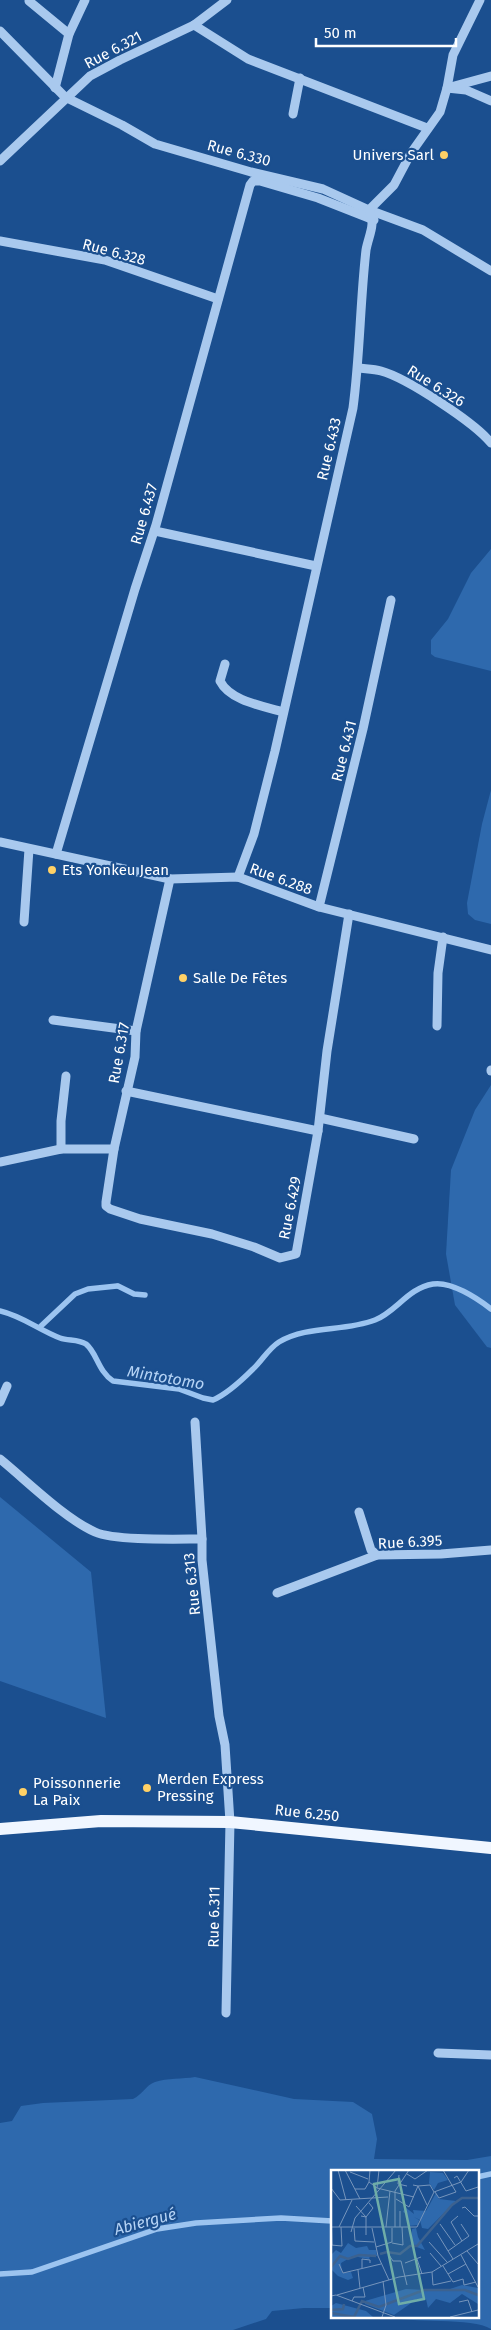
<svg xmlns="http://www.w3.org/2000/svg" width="491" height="2330" viewBox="0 0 491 2330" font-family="'Fira Sans',sans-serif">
	<rect width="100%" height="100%" fill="#1b4f8f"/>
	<g fill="#2e69ad">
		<path d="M 491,549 L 491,671 L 435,657 L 431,654 L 431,640 L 448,619 L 471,573 Z"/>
		<path d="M 491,790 L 491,924 L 475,920 L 468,914 L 467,903 L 482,824 Z"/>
		<path d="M 491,1085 L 491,1348 L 487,1347 L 455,1305 L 446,1254 L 451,1170 L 475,1110 Z"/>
		<path d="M 0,1497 L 91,1572 L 106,1718 L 0,1681 Z"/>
		<path d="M 195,2077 L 294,2099 L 353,2102 L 372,2114 L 377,2139 L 374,2159 L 467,2160 L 491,2156 L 491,2329 C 472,2317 412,2324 384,2316 L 477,2316 L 477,2171 L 332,2171 L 332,2308 L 304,2308 L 272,2311 L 266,2319 L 233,2330 L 0,2330 L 0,2123 L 12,2121 L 21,2106 L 43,2103 L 133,2099 C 142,2095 146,2085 155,2082 C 167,2078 183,2079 195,2077 Z"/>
	</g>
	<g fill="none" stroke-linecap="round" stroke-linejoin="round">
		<g stroke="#9cc4f0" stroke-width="5.5">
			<path d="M 118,1286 L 134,1294 L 145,1295"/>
			<path d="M 0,1311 C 22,1316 39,1330 60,1338 C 68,1341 78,1339 86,1344 C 97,1353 98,1371 113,1381 L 179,1389 L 203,1398 L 213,1400 C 227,1394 242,1380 253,1369 C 262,1361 268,1349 279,1342 C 308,1325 344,1332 375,1320 C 396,1312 408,1288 433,1284 C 451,1281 477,1298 491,1309"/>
			<path d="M 41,1326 L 75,1294 L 88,1289 L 117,1286"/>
			<path d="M 477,2177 L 491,2174"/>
			<path d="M 0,2274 L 32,2272 L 157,2229 L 196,2223 L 281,2218 L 332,2221"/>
		</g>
		<g stroke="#a9c9ee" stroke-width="9">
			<path d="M 480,0 L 453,55 L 447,88 L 466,90 L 491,101"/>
			<path d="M 29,1 L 69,34"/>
			<path d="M 194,25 L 248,59 L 427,128"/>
			<path d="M 0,31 L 65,97 L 122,125 L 155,144 L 251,172 L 323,189 L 369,210 L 423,230 L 491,271"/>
			<path d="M 55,88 L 69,34 L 85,0"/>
			<path d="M 293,114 L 300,78"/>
			<path d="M 0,161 L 90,76 L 120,60 L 194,25 L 227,0"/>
			<path d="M 0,241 L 105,260 L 218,299"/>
			<path d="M 358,368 C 366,369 374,369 381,371 C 407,378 475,423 491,443"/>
			<path d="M 155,531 L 316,566"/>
			<path d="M 225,664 L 220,681 C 230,701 263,706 283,712"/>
			<path d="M 0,842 L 170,879 L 238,877 L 319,907 L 491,950"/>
			<path d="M 56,854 L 135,589 L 156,525 L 250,185 L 253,181 L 260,181 L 318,198 L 374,220"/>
			<path d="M 238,877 L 254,834 L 275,751 L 353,408 C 360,355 360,303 366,250 C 369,234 376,225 369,210 L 394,185 L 411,153 L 440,112 L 447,88 L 491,76"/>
			<path d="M 319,907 L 363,729 L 391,600"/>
			<path d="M 24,922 L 29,849"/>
			<path d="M 53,1020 L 136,1031"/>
			<path d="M 437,1026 L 438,973 L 443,937"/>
			<path d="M 491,1071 L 491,1070"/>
			<path d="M 126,1091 L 318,1131"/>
			<path d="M 320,1118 L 414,1139"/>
			<path d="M 61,1149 L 61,1121 L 66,1076"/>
			<path d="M 114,1149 L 106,1202 L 106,1206 L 110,1209 L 140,1219 L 212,1234 L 254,1247 L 280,1258 L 296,1254 L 318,1131 L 327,1051 L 349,914"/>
			<path d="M 0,1162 L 61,1149 L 114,1149 L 135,1057 L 136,1031 L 170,879"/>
			<path d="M 0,1402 L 7,1386"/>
			<path d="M 195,1422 L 202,1539"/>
			<path d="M 0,1459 C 27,1481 64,1518 95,1532 C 115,1541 177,1539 202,1539 L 202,1560 L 219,1716 L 225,1745 L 230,1822 L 226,2013"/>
			<path d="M 359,1512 L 371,1550 L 377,1555"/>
			<path d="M 277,1593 L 377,1555 L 441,1554 L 491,1550"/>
			<path d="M 438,2053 L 491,2055"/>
		</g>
		<path stroke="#f0f6ff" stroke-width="12" d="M 0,1829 L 101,1821 L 230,1822 L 491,1848"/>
	</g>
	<g fill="#ffd166" stroke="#1b4f8f" stroke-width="2">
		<circle cx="444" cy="155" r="5"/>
		<circle cx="52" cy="870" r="5"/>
		<circle cx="183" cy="978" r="5"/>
		<circle cx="147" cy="1788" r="5"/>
		<circle cx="23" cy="1792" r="5"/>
	</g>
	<g text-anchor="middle" stroke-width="4.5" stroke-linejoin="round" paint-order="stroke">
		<g font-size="15" fill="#fff" stroke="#1b4f8f">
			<text transform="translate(113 50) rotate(-28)" y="5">Rue 6.321</text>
			<text transform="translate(239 153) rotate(15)" y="5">Rue 6.330</text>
			<text transform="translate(114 252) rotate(15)" y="5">Rue 6.328</text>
			<text transform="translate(436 386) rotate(32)" y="5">Rue 6.326</text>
			<text transform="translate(329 449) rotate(-77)" y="5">Rue 6.433</text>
			<text transform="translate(144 514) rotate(-74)" y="5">Rue 6.437</text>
			<text transform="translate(344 751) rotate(-76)" y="5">Rue 6.431</text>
			<text transform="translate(281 879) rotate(20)" y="5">Rue 6.288</text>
			<text transform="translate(119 1053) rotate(-80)" y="5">Rue 6.317</text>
			<text transform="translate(290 1208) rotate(-79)" y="5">Rue 6.429</text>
			<text transform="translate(410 1542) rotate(-3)" y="5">Rue 6.395</text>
			<text transform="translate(192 1584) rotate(-96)" y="5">Rue 6.313</text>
			<text transform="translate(307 1813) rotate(6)" y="5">Rue 6.250</text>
			<text transform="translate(214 1917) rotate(-89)" y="5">Rue 6.311</text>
		</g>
		<g font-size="15" fill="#fff" stroke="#1b4f8f" text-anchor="start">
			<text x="434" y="160" text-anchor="end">Univers Sarl</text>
			<text x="62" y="875">Ets Yonkeu Jean</text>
			<text x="193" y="983">Salle De Fêtes</text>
			<text x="157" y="1784">Merden Express<tspan x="157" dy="17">Pressing</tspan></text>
			<text x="33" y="1788">Poissonnerie<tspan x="33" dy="17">La Paix</tspan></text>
		</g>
		<g font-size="16" font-style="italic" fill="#b5d3f5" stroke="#1b4f8f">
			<text transform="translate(166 1377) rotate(10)" y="6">Mintotomo</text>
			<text transform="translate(145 2221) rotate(-15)" y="6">Abiergué</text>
		</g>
	</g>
	<g transform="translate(331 2170)">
		<rect width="148" height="148" fill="#1b4f8f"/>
		<path d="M 99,2 L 112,3 L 117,10 L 107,13 L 103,20 L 98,13 ZM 105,23 L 108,29 L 125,31 L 97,59 L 91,58 L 89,50 L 83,47 L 88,50 L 87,55 L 77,56 L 76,44 L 72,42 L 74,37 L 83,44 L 82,40 L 95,41 ZM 85,58 L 87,67 L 94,80 L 80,75 L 81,59 ZM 17,73 L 25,78 L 36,76 L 38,80 L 45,80 L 46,86 L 39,86 L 38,89 L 22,86 L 10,93 L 11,103 L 20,102 L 22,108 L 17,110 L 7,106 L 0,99 L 1,84 L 5,80 L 10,83 ZM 131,115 L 147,118 L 147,134 L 131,124 L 119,133 L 105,129 L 97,138 L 95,129 L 86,129 L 63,145 L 34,134 L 34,131 L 75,119 L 113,121 ZM 5,133 L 35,141 L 42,147 L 0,147 L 0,136 Z" fill="#2e69ad"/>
		<path fill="none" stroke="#3c6290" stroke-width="2.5" d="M 49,84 L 56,82 L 69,84 L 79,76 L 86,76 L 121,35 L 131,28 L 147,28M 0,97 L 9,86 L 17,89 L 28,85 L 45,86M 0,140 L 12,139 L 13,134M 0,143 L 23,147 L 31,131 L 48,137 L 93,120 L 134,120 L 147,125"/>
		<path fill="none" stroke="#7695bc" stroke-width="1" d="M 7,0 L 15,30M 14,0 L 29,29M 39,0 L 38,12 L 46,18 L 83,27M 19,2 L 37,9M 76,4 L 84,9 L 97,0M 68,5 L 67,14 L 76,16M 123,8 L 126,6 L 135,21 L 147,17M 82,15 L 87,16 L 96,35M 0,18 L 9,30 L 57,27M 46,18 L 48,0M 24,19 L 34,19 L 38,12M 104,22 L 108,28 L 125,22 L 112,0M 65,29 L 78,37 L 87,16 L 99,15 L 103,22M 0,36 L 1,75M 25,36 L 35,47 L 35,65M 131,38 L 134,37 L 143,46 L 147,46M 30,46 L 35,47 L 42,38 L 38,33M 127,46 L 120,52 L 131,71M 109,54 L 124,75M 0,57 L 86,57 L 103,22 L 130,12 L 138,0M 8,57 L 21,30M 55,57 L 59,21M 64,57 L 64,21 L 78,0M 69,57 L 69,41M 23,58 L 24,71 L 43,72M 41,58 L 47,86 L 58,110M 20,62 L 24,48 L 65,0M 106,63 L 122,89M 98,72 L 116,92M 61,73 L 72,75 L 71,57M 0,75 L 11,76 L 10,57M 45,77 L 61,72 L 61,58M 117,81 L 138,66 L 130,54M 136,81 L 147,94M 99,83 L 110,96M 58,85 L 62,91 L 70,91 L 76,115M 130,85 L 147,117M 86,89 L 91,104M 74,93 L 90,87M 8,94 L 12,103 L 50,94M 112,96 L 122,112 L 132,109 L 133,115 L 145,112M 31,98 L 31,89 L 39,90 L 39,93M 27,100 L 29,118M 101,102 L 102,115 L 120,111M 117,104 L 135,94M 6,125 L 68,107 L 101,102 L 147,74M 0,126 L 5,125 L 64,147M 21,131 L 23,127 L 34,127 L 32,117M 128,132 L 137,130 L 141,142M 51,147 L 55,135 L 52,111M 119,147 L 147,140"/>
		<path fill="#6fada8" fill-opacity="0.15" stroke="#6fada8" stroke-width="2.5" d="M 68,9 L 93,129 L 68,134 L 43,14 Z"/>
		<rect width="148" height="148" fill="none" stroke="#fff" stroke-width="2.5"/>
	</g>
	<path d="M316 38v8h140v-8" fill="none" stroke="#ffffff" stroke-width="2.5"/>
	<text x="324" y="38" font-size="15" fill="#ffffff" stroke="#1b4f8f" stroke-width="4" paint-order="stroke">50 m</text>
</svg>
